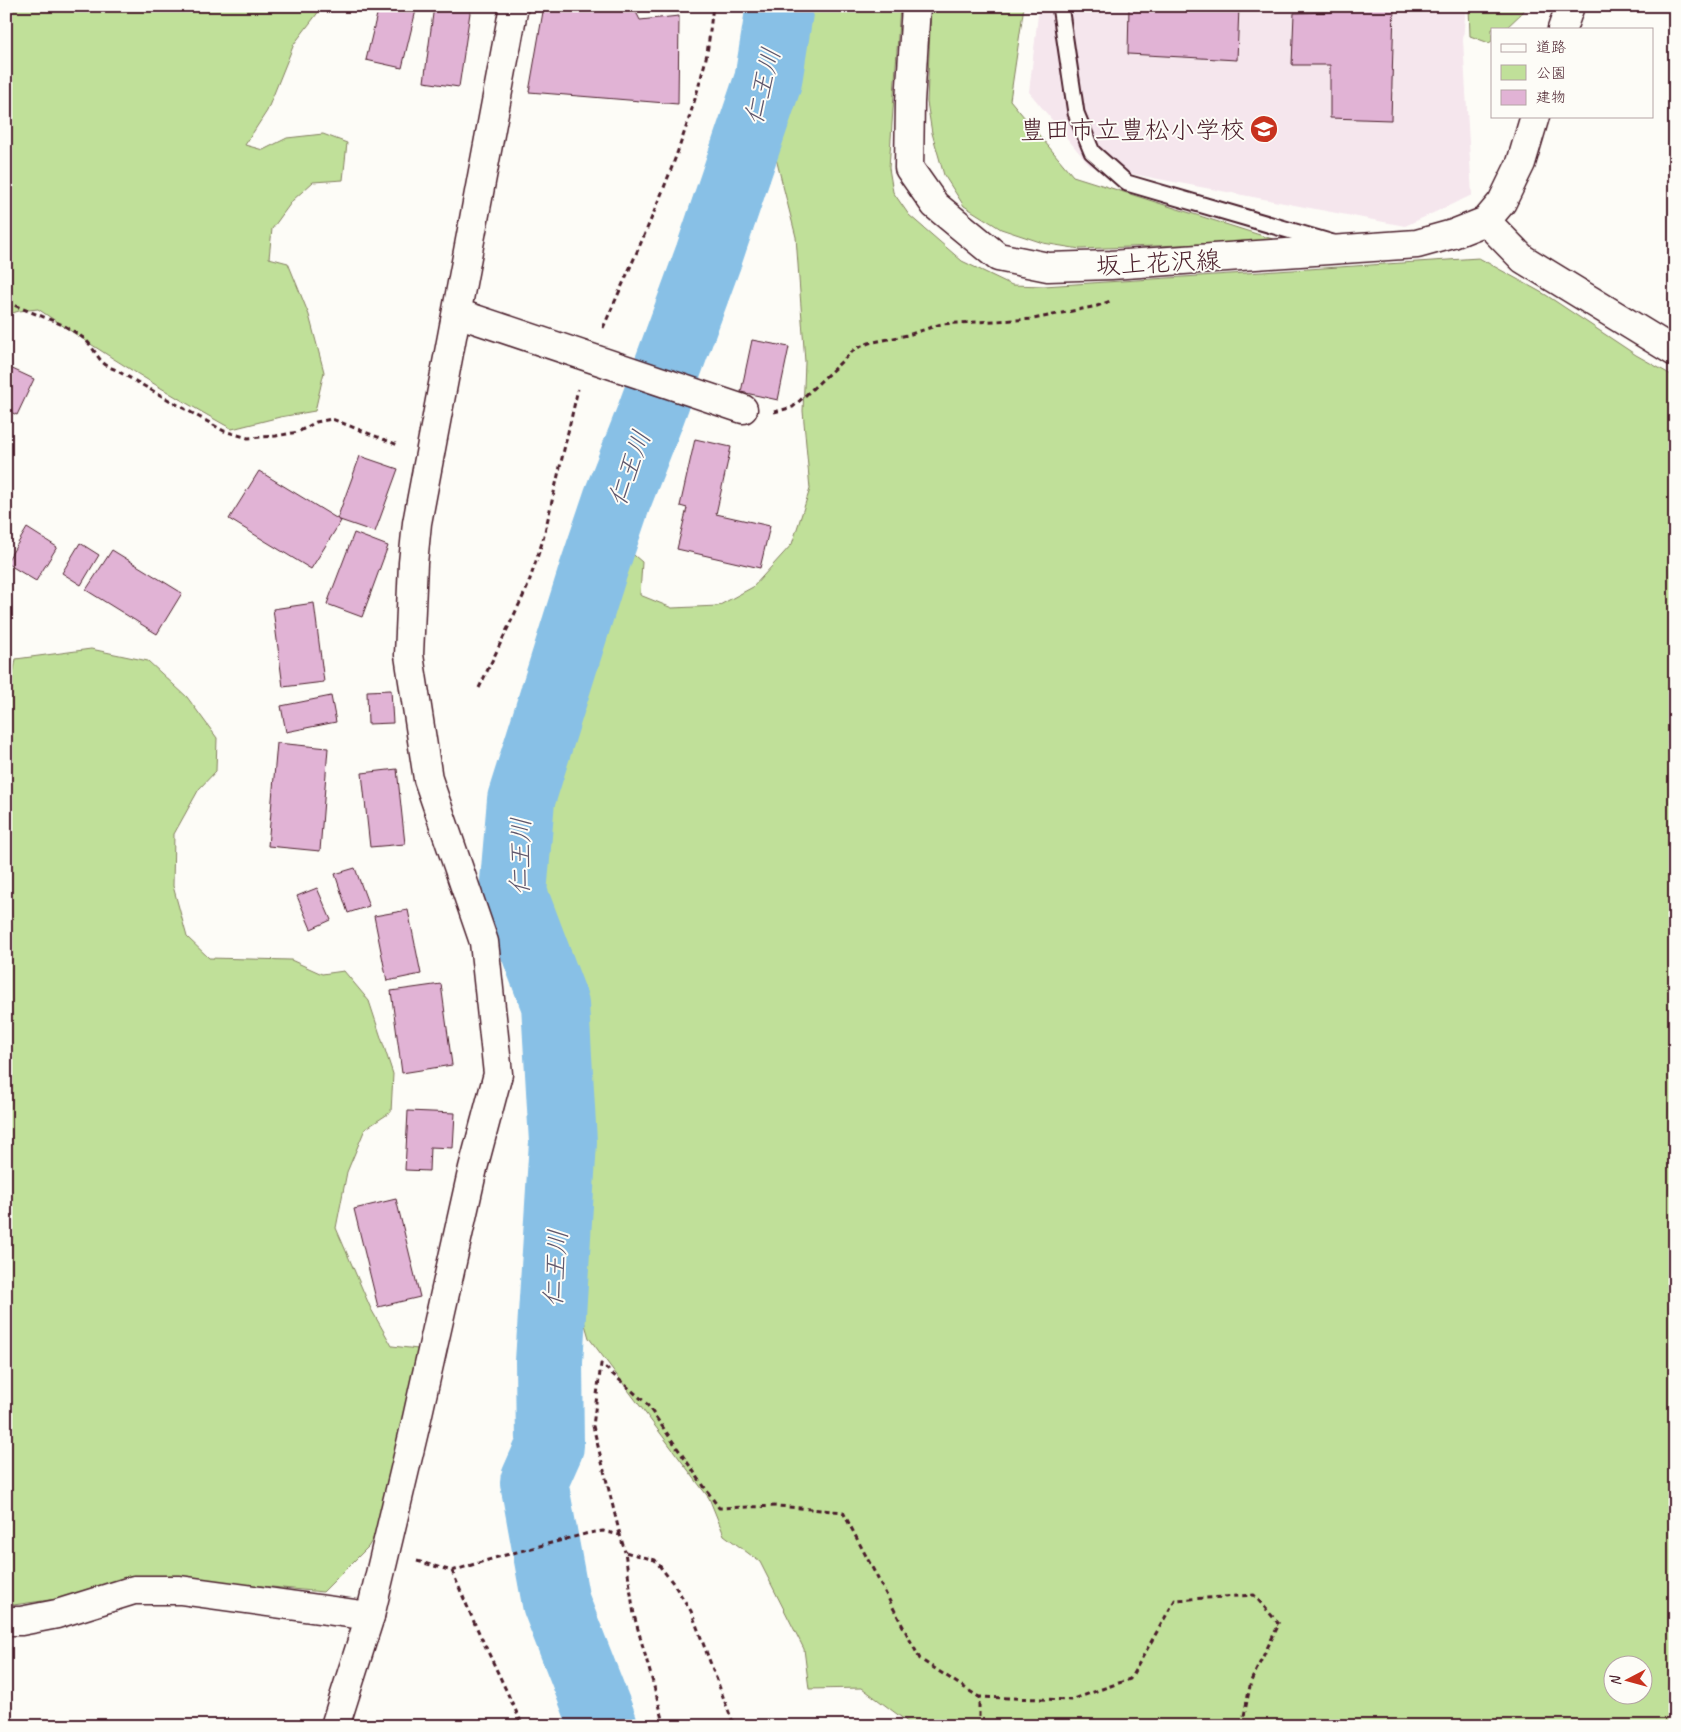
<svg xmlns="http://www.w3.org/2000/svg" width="1681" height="1732" viewBox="0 0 1681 1732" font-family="Caveat,'Klee One',sans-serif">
	<rect width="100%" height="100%" fill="#fdfcf7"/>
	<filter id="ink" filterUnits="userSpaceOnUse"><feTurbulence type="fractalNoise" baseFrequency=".02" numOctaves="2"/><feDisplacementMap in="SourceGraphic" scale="10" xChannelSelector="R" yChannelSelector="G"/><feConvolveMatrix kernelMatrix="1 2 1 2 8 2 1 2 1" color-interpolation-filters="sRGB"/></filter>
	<g filter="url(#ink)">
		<path fill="#f5e6ed" d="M 1039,6 L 1466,6 L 1463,40 L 1472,195 L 1405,226 L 1090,166 L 1029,92 Z"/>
		<g fill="#c0e099" stroke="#858062" fill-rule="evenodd">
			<path d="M 6,6 L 323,6 L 294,44 L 267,111 L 245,145 L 263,150 L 287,138 L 323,134 L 347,143 L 343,180 L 313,182 L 293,200 L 272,229 L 269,258 L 288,263 L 309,315 L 324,372 L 315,411 L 280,417 L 232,429 C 165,392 101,352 38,309 L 19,311 L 6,315 Z"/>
			<path d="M 800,6 L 900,6 L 889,168 L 893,192 L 909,215 L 962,261 L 1012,285 L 1044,286 L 1479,258 L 1546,295 L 1636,355 L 1675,377 L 1675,1726 L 913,1726 L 862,1688 L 809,1689 L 804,1649 L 760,1562 L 724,1535 L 709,1498 L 589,1338 L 565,1256 L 568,1202 L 574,1135 L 568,983 L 536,895 L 541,805 L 604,589 L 628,550 L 642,562 L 640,595 L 672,608 L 718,606 L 753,587 L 792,544 L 810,489 L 803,411 L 805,362 L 796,237 L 768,127 L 800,15 ZM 1644,1664 L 1644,1694 L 1614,1694 L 1614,1664 Z"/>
			<path d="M 931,6 L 1024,6 L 1010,100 L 1073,176 L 1279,241 L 1080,249 L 1043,243 L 1001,229 L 964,206 L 944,175 L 932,133 L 927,102 Z"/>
			<path d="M 1469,6 L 1526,6 L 1523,12 L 1505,29 L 1492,29 L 1492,41 L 1489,43 L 1470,36 Z"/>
			<path d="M 91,649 L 148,661 L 187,697 L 217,738 L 216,771 L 199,789 L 174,834 L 173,886 L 187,937 L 209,958 L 291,960 L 322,974 L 344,971 L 369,1001 L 393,1074 L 391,1112 L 365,1129 L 347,1172 L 336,1228 L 371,1309 L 392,1346 L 444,1352 L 417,1468 L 368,1547 L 323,1592 L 169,1577 L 64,1598 L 6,1606 L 6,672 L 13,675 L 16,659 Z"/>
		</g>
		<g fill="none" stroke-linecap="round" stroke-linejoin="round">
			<path stroke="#88c0e6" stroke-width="68" d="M 604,1726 L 556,1603 L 534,1482 L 550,1446 L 549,1362 L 563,1142 L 555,1004 L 513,893 L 521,800 L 593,571 L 617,500 L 650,416 L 709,255 L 768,81 L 780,6"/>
		</g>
		<g fill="#e1b3d5" stroke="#4a1f2b">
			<path d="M 379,6 L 417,6 L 402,68 L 366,60 Z"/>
			<path d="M 434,6 L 471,6 L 459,87 L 424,82 Z"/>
			<path d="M 544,6 L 633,6 L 640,20 L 679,16 L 678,104 L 529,92 Z"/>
			<path d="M 1129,6 L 1239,6 L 1237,60 L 1128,54 Z"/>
			<path d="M 1333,6 L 1394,6 L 1391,120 L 1330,118 L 1330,65 L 1292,65 L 1294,13 L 1332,12 Z"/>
			<path d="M 752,340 L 789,347 L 778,400 L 741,392 Z"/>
			<path d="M 6,366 L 34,379 L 17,415 L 6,410 Z"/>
			<path d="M 695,439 L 731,447 L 716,514 L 770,526 L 760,568 L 677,549 L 687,508 L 680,506 Z"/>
			<path d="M 360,456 L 398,469 L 375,532 L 337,519 Z"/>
			<path d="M 259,471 L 341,521 L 311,569 L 229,519 Z"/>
			<path d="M 27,528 L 57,547 L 36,581 L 6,563 Z"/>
			<path d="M 354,533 L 388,546 L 362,617 L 327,604 Z"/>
			<path d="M 80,543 L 99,555 L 81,585 L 62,573 Z"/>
			<path d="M 112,550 L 182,593 L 157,634 L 86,590 Z"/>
			<path d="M 314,603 L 324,682 L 283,687 L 273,609 Z"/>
			<path d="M 391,690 L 393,723 L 368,724 L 367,691 Z"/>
			<path d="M 331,696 L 336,722 L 286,732 L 281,706 Z"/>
			<path d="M 277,743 L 328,748 L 320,851 L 268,846 Z"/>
			<path d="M 397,769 L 405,844 L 370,847 L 362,773 Z"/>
			<path d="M 355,868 L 369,906 L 348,913 L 335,874 Z"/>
			<path d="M 317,888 L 331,920 L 311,929 L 297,896 Z"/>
			<path d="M 408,910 L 421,974 L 387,981 L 374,916 Z"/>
			<path d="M 441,984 L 452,1065 L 402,1073 L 391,991 Z"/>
			<path d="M 408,1111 L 455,1113 L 453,1148 L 430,1147 L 429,1171 L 405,1170 Z"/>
			<path d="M 396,1199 L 420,1297 L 378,1307 L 354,1209 Z"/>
		</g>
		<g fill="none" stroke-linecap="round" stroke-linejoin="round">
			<defs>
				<path id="lane" d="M 1060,6 L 1076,113 L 1092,152 L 1127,183 L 1333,243"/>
				<g id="street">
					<path d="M 1486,221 L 1523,259 L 1675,352"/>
					<path d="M 457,313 L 743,409"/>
					<path d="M 6,1621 L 21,1621 L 57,1614 L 134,1590 L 180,1590 L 370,1616"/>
					<path d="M 335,1726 L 370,1616 L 415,1427 L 473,1168 L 498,1074 L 484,942 L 428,779 L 409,655 L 413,563 L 417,523 L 514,6"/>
				</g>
				<g id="secondary">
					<path d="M 916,6 L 910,102 L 909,168 L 935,205 L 998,257 L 1048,267 L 1111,265 L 1417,244 L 1453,234 L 1486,221 L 1502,202 L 1521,163 L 1535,116"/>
					<path d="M 1562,29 L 1570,6"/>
				</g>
			</defs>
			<use href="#lane" stroke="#4a1f2b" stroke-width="19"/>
			<use href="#street" stroke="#4a1f2b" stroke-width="31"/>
			<use href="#secondary" stroke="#4a1f2b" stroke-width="31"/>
			<g stroke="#4a1f2b" stroke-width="3" stroke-dasharray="5 4" stroke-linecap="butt">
				<path d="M 6,305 L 14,305 C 36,315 63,322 82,337 C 96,347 96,363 114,369 L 224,431 L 248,438 L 276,436 L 298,432 L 316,422 L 332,419 L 398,445"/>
				<path d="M 603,328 C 641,243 680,160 703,70 C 709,50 710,27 713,6"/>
				<path d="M 774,412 L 793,407 L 855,349 L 869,343 L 908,335 L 941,324 L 1033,319 L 1097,306 L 1113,300"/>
				<path d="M 479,688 L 527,588 L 543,540 L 578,389"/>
				<path d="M 620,1535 L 593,1426 L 601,1364 L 646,1403 L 719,1508 L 778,1506 L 843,1512 L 920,1659 L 979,1697"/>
				<path d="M 417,1561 L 452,1571 L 474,1622 L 523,1726"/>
				<path d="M 452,1571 L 498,1557 L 589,1533 L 603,1531 L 620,1535 L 625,1552"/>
				<path d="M 665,1726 L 634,1615 L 625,1552 L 655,1560 L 673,1583 L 691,1611 L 731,1718 L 735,1726"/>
				<path d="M 979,1726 L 979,1697 L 1071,1700 L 1130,1679 L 1175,1600 L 1254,1595 L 1279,1624 L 1251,1681 L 1242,1726"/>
			</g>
			<use href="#lane" stroke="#fdfcf7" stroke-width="15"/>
			<use href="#street" stroke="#fdfcf7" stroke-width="28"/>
			<use href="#secondary" stroke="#fdfcf7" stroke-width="28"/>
		</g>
	</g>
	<defs>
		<symbol id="school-disc" viewBox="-11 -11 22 22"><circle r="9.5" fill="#c8321e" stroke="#fdfcf7"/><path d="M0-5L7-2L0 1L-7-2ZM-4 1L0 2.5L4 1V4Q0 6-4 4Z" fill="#fff"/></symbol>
	</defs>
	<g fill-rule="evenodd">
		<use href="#school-disc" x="1248" y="113" width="32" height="32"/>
	</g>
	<g text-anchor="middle" stroke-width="4" stroke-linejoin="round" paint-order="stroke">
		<g font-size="25" fill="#4a1f2b" stroke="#fdfcf7" text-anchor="end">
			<text x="1245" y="138">豊田市立豊松小学校</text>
		</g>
		<g font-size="25" fill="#4a1f2b" stroke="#fdfcf7">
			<text transform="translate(1158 262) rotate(-3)" y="9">坂上花沢線</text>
		</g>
		<g font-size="26" font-style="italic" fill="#60576c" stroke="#fdfcf7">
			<text transform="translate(762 86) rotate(-76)" y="9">仁王川</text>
			<text transform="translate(629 468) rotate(-70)" y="9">仁王川</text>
			<text transform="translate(520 856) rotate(-89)" y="9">仁王川</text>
			<text transform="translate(555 1268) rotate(-86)" y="9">仁王川</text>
		</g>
	</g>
	<rect width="1681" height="1732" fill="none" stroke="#fdfcf7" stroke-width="25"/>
	<rect x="12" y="12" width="1656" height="1707" fill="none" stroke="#4a1f2b" stroke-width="2" filter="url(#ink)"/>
	<rect x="1491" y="28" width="162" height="90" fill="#fdfcf7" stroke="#b5a4a5"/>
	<rect x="1501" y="44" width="25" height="8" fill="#fdfcf7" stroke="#b5a4a5"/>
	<text x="1536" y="52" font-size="15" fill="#4a1f2b">道路</text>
	<rect x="1501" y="65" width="25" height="15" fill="#c0e099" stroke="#b5a4a5"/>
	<text x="1536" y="78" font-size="15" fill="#4a1f2b">公園</text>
	<rect x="1501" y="90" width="25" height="15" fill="#e1b3d5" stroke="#b5a4a5"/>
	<text x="1536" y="102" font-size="15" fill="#4a1f2b">建物</text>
	<g transform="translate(1628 1680) rotate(264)"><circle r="24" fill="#fdfcf7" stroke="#b5a4a5"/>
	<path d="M0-4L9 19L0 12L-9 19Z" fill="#c8321e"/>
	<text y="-8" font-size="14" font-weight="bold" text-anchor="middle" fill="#4a1f2b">N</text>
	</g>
</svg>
